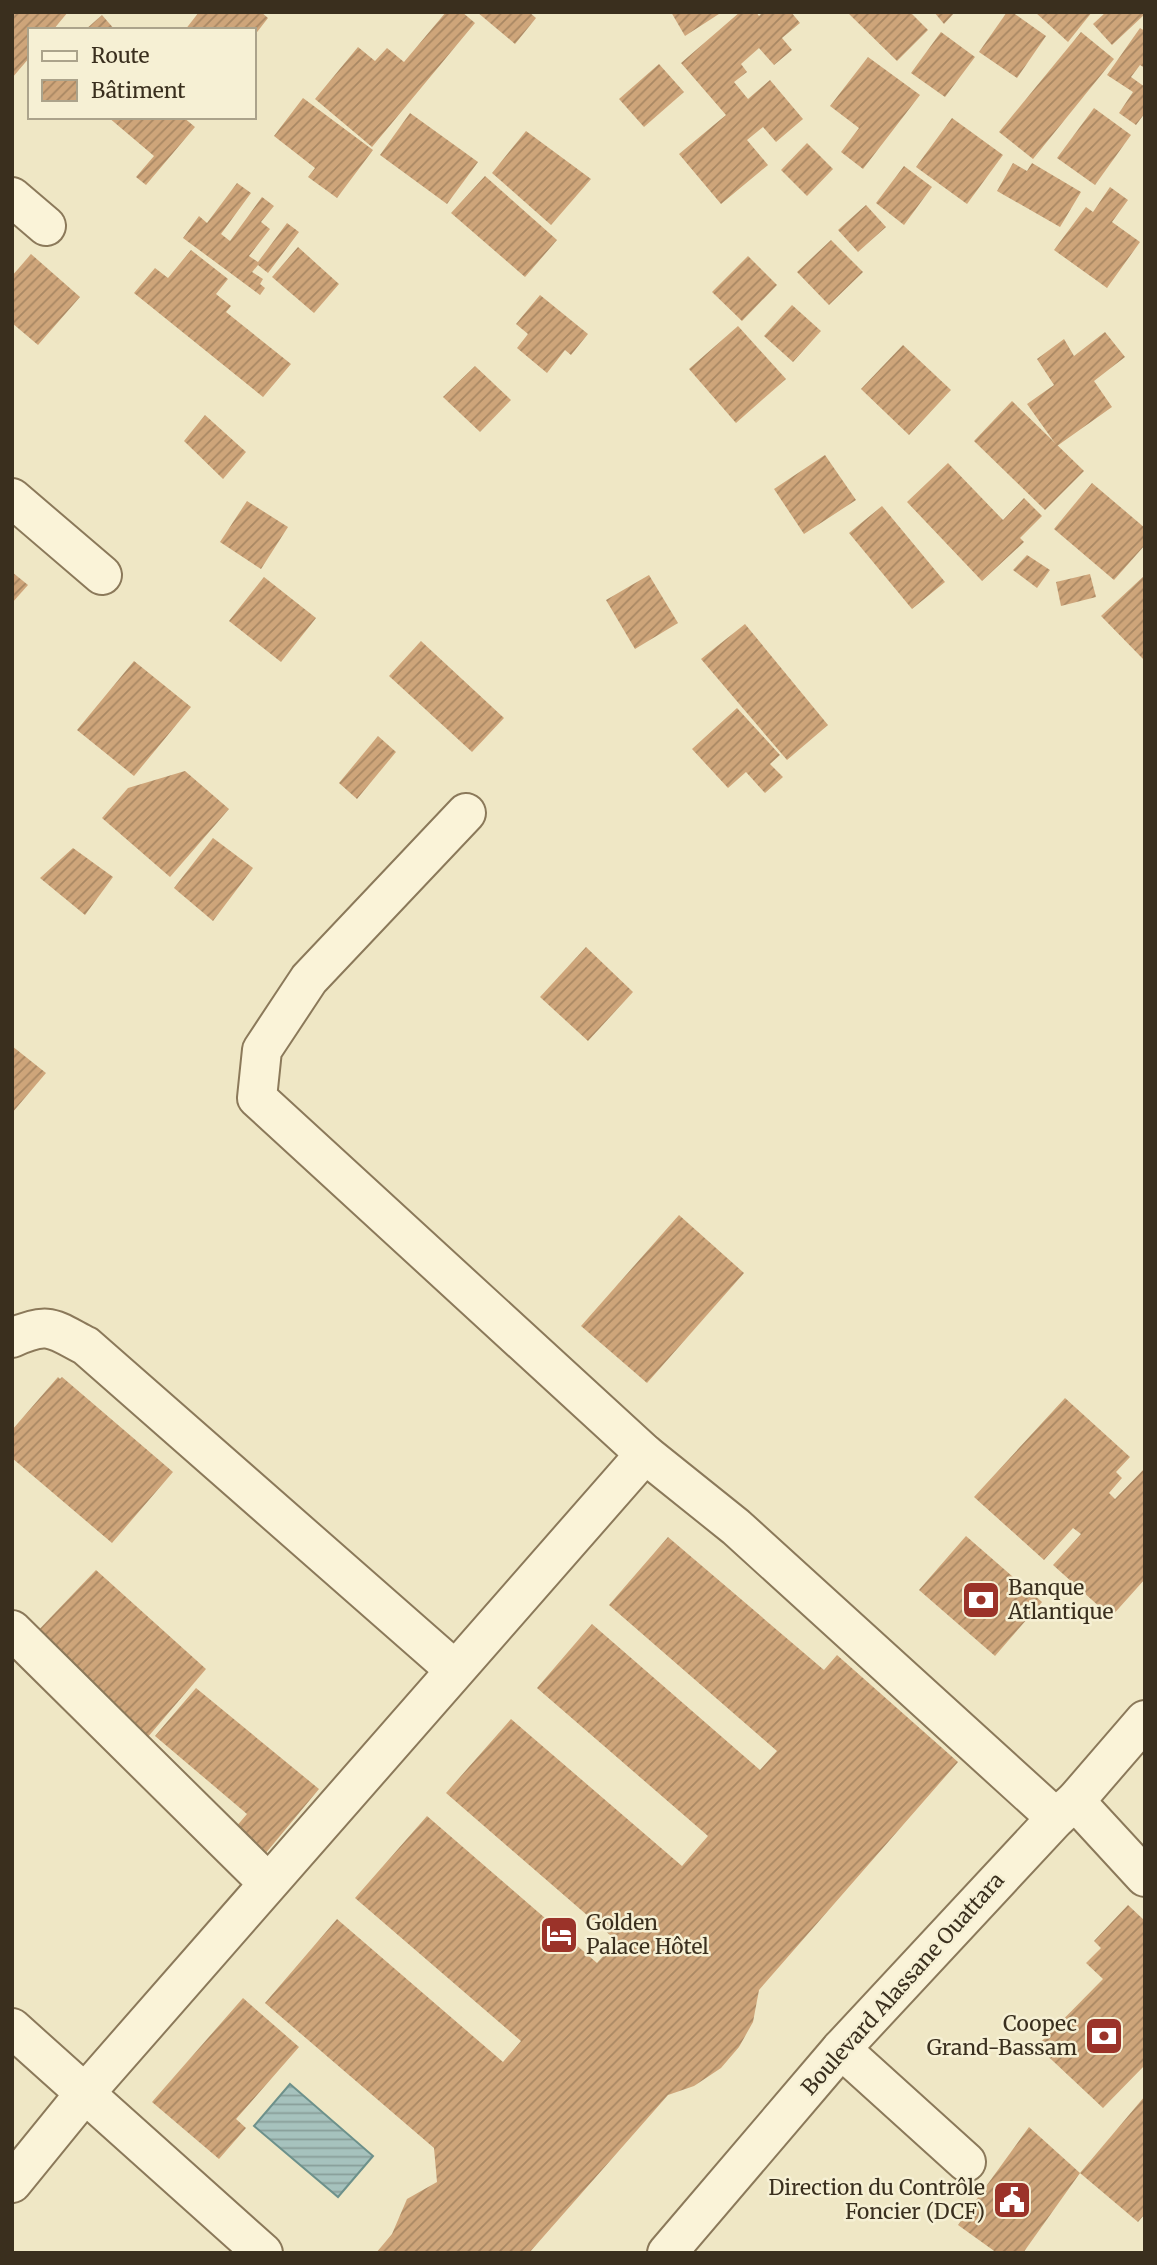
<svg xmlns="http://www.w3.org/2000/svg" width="1157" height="2265" viewBox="0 0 1157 2265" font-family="Merriweather,serif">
	<defs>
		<pattern id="water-rules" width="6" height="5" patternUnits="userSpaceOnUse" patternTransform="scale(1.75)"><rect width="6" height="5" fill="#a6c2bd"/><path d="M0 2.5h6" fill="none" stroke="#889e99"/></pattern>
		<pattern id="building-hatch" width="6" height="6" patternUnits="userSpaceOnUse" patternTransform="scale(1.75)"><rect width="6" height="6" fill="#cea57a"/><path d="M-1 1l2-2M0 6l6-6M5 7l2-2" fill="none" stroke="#a88763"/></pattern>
	</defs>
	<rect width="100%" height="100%" fill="#efe7c5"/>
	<path fill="url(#water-rules)" stroke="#6d918b" stroke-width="2" d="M 290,2084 L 373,2156 L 338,2197 L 254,2126 Z"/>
	<g fill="url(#building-hatch)">
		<path d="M 12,12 L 68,12 L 53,30 L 30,30 L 30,57 L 12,78 Z"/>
		<path d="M 199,12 L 261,12 L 268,18 L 254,36 L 254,30 L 185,30 Z"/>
		<path d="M 446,12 L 462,12 L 475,23 L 372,147 L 315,99 L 358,47 L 375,61 L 387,48 L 404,62 Z"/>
		<path d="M 477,12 L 529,12 L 536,18 L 515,44 Z"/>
		<path d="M 671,12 L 722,12 L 685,36 Z"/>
		<path d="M 740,12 L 756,12 L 759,16 L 763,12 L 791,12 L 800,23 L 782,38 L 792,50 L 774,65 L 759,48 L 741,64 L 747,72 L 734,82 L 748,99 L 770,80 L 803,119 L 776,142 L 763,127 L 747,140 L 768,165 L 721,204 L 679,154 L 726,115 L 681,63 Z"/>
		<path d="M 847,12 L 910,12 L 928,30 L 897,61 Z"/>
		<path d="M 934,12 L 955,12 L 944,24 Z"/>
		<path d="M 1007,12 L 1012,12 L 1046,36 L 1017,78 L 979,52 Z"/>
		<path d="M 1035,12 L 1092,12 L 1068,42 Z"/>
		<path d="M 1106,12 L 1145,12 L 1145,14 L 1112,45 L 1093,24 Z"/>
		<path d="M 102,15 L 115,30 L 85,30 Z"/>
		<path d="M 1140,28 L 1145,31 L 1145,68 L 1140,65 L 1131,77 L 1145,87 L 1145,113 L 1136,125 L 1119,113 L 1133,92 L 1107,75 Z"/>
		<path d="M 941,32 L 975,57 L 945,97 L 911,73 Z"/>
		<path d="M 1081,32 L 1114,59 L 1033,159 L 999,132 Z"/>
		<path d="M 868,57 L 920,95 L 863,169 L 841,152 L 859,128 L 830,106 Z"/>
		<path d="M 659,64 L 684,92 L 644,127 L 619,99 Z"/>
		<path d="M 303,98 L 373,150 L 337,198 L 308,177 L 315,168 L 274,136 Z"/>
		<path d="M 1094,108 L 1131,135 L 1095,185 L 1057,158 Z"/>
		<path d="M 410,113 L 478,162 L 447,204 L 380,155 Z"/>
		<path d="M 108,117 L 183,117 L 195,127 L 146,185 L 136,177 L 154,156 Z"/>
		<path d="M 952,118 L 1003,155 L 967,204 L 916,167 Z"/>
		<path d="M 526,131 L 591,179 L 551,225 L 492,173 Z"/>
		<path d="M 807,143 L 833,169 L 807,196 L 781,170 Z"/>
		<path d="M 1013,163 L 1027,171 L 1032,163 L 1081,192 L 1060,227 L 997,191 Z"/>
		<path d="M 904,166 L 932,187 L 904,225 L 876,203 Z"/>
		<path d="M 485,176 L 557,240 L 525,277 L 451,213 Z"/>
		<path d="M 237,183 L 251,193 L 221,234 L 230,241 L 262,197 L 274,206 L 261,222 L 270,229 L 249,256 L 258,262 L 287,223 L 299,232 L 268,273 L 258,265 L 252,272 L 263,279 L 260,284 L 265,288 L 260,295 L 183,238 L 199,216 L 207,223 Z"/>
		<path d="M 1110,187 L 1128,200 L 1112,222 L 1140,242 L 1107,288 L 1054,250 L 1086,207 L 1093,212 Z"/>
		<path d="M 866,205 L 886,227 L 858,252 L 838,230 Z"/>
		<path d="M 831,240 L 863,272 L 829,305 L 797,272 Z"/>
		<path d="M 298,247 L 339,284 L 314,313 L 272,277 Z"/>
		<path d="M 191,250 L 228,279 L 216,294 L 231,306 L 226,312 L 291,364 L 263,397 L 134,293 L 155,268 L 168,278 Z"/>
		<path d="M 31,254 L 80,297 L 38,345 L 12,323 L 12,276 Z"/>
		<path d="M 748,256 L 777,285 L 742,321 L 712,292 Z"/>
		<path d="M 540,295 L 588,334 L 571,355 L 565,350 L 547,373 L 517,348 L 528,334 L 516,324 Z"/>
		<path d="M 792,305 L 821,331 L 793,362 L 764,336 Z"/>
		<path d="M 738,326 L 786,379 L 736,423 L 689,369 Z"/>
		<path d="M 1105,332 L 1125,357 L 1094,381 L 1112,407 L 1057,446 L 1027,404 L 1054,385 L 1037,359 L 1064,339 L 1074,356 Z"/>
		<path d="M 903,345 L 951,390 L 909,435 L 861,389 Z"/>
		<path d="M 475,366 L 511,400 L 480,432 L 443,397 Z"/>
		<path d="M 1012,401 L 1084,471 L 1045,510 L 974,441 Z"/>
		<path d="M 205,415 L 246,452 L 223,479 L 184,441 Z"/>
		<path d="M 825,455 L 856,500 L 804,534 L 774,489 Z"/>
		<path d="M 948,463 L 1003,520 L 1024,498 L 1042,516 L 1020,538 L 1024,542 L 982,581 L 907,502 Z"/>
		<path d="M 1092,483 L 1145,528 L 1145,545 L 1114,580 L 1054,529 Z"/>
		<path d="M 247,501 L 288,527 L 261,569 L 220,542 Z"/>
		<path d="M 882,506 L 945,582 L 912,609 L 849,533 Z"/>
		<path d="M 1027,555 L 1050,570 L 1037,588 L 1013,570 Z"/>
		<path d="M 12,572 L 28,585 L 12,603 Z"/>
		<path d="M 1090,574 L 1096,597 L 1061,606 L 1056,582 Z"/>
		<path d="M 649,575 L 678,623 L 635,649 L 606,600 Z"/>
		<path d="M 1145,575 L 1145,661 L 1101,616 Z"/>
		<path d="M 264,577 L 316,618 L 281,662 L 229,621 Z"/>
		<path d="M 745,624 L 828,725 L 787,760 L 701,659 Z"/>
		<path d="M 421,641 L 504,718 L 472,752 L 389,676 Z"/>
		<path d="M 134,661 L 191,707 L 134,776 L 77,730 Z"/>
		<path d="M 737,708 L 780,755 L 770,764 L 783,777 L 765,793 L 746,772 L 728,788 L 692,749 Z"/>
		<path d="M 378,736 L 396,752 L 357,799 L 339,783 Z"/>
		<path d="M 185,771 L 229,809 L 170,877 L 102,818 L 128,788 Z"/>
		<path d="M 213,838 L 253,868 L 213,921 L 174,888 Z"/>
		<path d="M 73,848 L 113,877 L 85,915 L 40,878 Z"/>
		<path d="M 586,947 L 633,992 L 588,1041 L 540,997 Z"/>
		<path d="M 12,1046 L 46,1073 L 12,1113 Z"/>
		<path d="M 679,1215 L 744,1273 L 647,1383 L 581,1326 Z"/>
		<path d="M 58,1377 L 60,1379 L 62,1377 L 173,1472 L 112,1543 L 12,1458 L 12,1430 Z"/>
		<path d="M 1065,1398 L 1130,1457 L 1116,1472 L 1122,1478 L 1109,1493 L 1115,1499 L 1145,1468 L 1145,1579 L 1111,1617 L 1053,1565 L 1081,1534 L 1073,1528 L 1044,1560 L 974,1497 Z"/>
		<path d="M 966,1536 L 1042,1602 L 995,1656 L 919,1590 Z"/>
		<path d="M 668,1537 L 824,1670 L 837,1655 L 958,1762 L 759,1990 L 753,2022 L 739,2047 L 721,2068 L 694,2086 L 668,2095 L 529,2253 L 376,2253 L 392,2234 L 407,2199 L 437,2182 L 434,2148 L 265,2003 L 337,1919 L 503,2062 L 521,2041 L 355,1898 L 427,1816 L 597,1963 L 617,1941 L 446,1793 L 511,1719 L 682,1866 L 708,1836 L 537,1688 L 592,1624 L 760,1770 L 777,1751 L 609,1605 Z"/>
		<path d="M 96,1570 L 206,1669 L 147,1738 L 32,1637 Z"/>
		<path d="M 196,1688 L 319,1789 L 265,1854 L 235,1828 L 247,1814 L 155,1736 Z"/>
		<path d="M 1128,1905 L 1145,1921 L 1145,2065 L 1103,2108 L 1037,2046 L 1103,1979 L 1086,1963 L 1101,1948 L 1094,1941 Z"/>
		<path d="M 243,1998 L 299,2047 L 236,2119 L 246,2128 L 219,2159 L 152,2102 Z"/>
		<path d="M 1145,2096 L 1145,2214 L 1138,2222 L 1080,2173 Z"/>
		<path d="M 1029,2127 L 1080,2173 L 1023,2253 L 997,2253 L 958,2225 Z"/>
	</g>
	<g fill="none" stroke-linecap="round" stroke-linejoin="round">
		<defs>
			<g id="minor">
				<path d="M 12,197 L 46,226"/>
				<path d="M 12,498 L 102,575"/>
				<path d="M 466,813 L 309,979 L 262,1050 L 257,1098 L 645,1454"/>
				<path d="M 12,1338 C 49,1321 53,1329 86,1346 L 455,1670"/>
				<path d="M 12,1630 L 268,1883"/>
				<path d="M 1075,1801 L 1145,1877"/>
				<path d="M 12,2028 L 263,2253"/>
				<path d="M 841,2049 L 966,2162"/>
				<path d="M 12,2183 L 86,2092 L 645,1454 L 736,1527 L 1056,1818"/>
				<path d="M 667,2253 L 841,2049 L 1056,1818 L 1075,1801 L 1145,1720"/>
			</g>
		</defs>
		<use href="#minor" stroke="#8b795a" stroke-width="42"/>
		<use href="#minor" stroke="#faf3d8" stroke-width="38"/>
	</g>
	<defs>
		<symbol id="bank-square" viewBox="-11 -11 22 22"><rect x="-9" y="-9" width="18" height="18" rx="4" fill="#9b3329" stroke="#f6f0d4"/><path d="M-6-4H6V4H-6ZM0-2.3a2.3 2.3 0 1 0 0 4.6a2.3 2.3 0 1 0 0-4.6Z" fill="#fff"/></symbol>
		<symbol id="hotel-square" viewBox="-11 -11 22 22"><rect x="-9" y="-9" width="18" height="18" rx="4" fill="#9b3329" stroke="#f6f0d4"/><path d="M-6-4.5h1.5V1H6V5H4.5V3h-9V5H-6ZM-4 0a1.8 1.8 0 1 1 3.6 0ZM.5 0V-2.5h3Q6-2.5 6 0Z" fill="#fff"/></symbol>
		<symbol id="civic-square" viewBox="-11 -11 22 22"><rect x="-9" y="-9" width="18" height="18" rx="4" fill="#9b3329" stroke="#f6f0d4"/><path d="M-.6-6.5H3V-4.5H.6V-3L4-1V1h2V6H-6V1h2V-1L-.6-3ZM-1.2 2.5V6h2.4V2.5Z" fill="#fff"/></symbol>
	</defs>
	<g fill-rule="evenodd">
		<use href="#bank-square" x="959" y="1578" width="44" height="44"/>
		<use href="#hotel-square" x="537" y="1913" width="44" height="44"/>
		<use href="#bank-square" x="1082" y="2014" width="44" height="44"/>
		<use href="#civic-square" x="990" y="2178" width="44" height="44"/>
	</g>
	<g text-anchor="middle" stroke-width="5" stroke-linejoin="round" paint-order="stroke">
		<g font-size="21" fill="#3a2f1e" stroke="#f6f0d4" text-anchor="start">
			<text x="1008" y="1595">Banque<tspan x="1008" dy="24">Atlantique</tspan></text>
			<text x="586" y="1930">Golden<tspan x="586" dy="24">Palace Hôtel</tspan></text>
			<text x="1077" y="2031" text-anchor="end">Coopec<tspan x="1077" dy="24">Grand-Bassam</tspan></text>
			<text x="985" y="2195" text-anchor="end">Direction du Contrôle<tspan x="985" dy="24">Foncier (DCF)</tspan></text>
		</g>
		<g font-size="21" fill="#3a2f1e" stroke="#f6f0d4">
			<text transform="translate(903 1984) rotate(-48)" y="7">Boulevard Alassane Ouattara</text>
		</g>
	</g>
	<rect width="1157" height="2265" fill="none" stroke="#3a2f1e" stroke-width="28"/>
	<rect x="28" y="28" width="228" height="91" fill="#f6f0d4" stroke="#aba38b" stroke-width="2"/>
	<rect x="42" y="51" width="35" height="10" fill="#faf3d8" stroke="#aba38b" stroke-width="2"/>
	<text x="91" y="63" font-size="21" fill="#3a2f1e">Route</text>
	<rect x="42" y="80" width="35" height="21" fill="url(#building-hatch)" stroke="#aba38b" stroke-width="2"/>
	<text x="91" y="98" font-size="21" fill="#3a2f1e">Bâtiment</text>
</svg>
